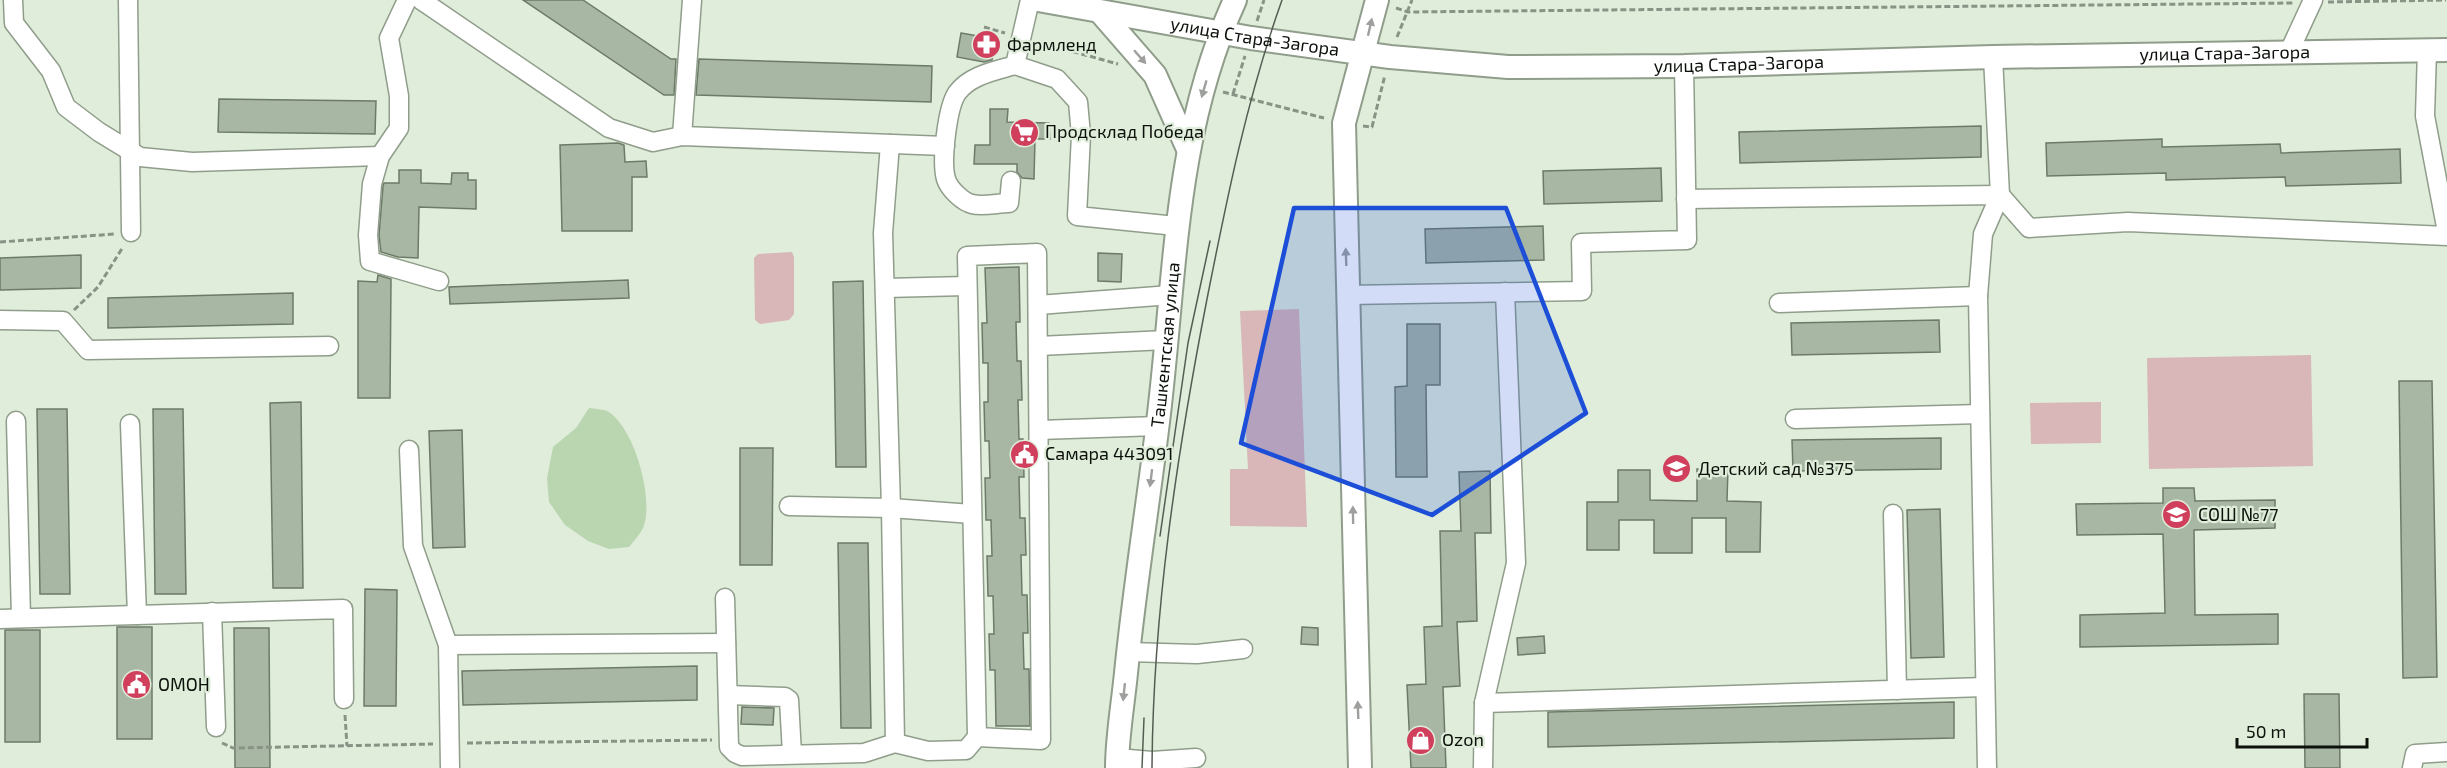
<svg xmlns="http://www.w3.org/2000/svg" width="2447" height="768" viewBox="0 0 2447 768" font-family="'Exo 2',sans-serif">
	<rect width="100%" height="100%" fill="#dfedda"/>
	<g fill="#d9b6b8">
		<path d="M 792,252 L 794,257 L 794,314 L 789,320 L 760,324 L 755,320 L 754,258 L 758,254 Z"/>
		<path d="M 1299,309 L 1307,527 L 1230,526 L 1230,469 L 1248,469 L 1240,311 Z"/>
		<path d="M 2311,355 L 2313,466 L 2149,469 L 2147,358 Z"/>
		<path d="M 2101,402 L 2101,443 L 2031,444 L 2030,403 Z"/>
	</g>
	<path fill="#bad6b1" d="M 589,408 C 594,409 602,409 607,411 C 634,425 655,501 643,528 C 640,534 634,541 629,547 L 609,549 L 588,541 L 565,525 L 549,502 L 547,478 L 553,447 L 576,428 Z"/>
	<g fill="#a8b6a4" stroke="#6d7a69" stroke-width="1.5">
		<path d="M 523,0 L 583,0 L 671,59 L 676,59 L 674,95 L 664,95 Z"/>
		<path d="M 961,33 L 996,39 L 992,60 L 984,62 L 957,57 Z"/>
		<path d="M 699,59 L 932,66 L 931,102 L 696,95 Z"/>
		<path d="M 219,99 L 376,101 L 375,134 L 218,132 Z"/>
		<path d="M 990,109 L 1008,109 L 1007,122 L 1049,123 L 1050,139 L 1035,139 L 1034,179 L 1022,178 L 1017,172 L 1017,164 L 974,164 L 975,145 L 990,145 Z"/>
		<path d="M 1981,126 L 1981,157 L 1740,163 L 1739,132 Z"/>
		<path d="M 2162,139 L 2162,147 L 2280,144 L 2281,153 L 2400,149 L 2401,183 L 2286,186 L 2285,177 L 2166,180 L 2166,173 L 2047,176 L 2046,143 Z"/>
		<path d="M 618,143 L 624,145 L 625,162 L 646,161 L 647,177 L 632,177 L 632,231 L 562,231 L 560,145 Z"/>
		<path d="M 1661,168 L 1662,201 L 1544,204 L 1543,171 Z"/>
		<path d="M 399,170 L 421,170 L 421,183 L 451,184 L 452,173 L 468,173 L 468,180 L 476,180 L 476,209 L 419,207 L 418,258 L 398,257 L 381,252 L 379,235 L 383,186 L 384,183 L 399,183 Z"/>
		<path d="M 1543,226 L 1544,260 L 1426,263 L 1425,229 Z"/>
		<path d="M 1098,253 L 1122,254 L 1121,282 L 1098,281 Z"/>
		<path d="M 81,255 L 81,288 L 0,290 L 0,258 Z"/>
		<path d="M 1019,267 L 1020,322 L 1016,322 L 1017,361 L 1021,361 L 1022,400 L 1018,400 L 1019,439 L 1023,439 L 1024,477 L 1019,477 L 1020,518 L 1025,518 L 1026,555 L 1021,555 L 1022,595 L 1027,595 L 1028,633 L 1023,633 L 1024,669 L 1029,669 L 1030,726 L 996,726 L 995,670 L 990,670 L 989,634 L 994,634 L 993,596 L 988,596 L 987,556 L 992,556 L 991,520 L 986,520 L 985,478 L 990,478 L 989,441 L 985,441 L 984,402 L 988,402 L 988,363 L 983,363 L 982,323 L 987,323 L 985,268 Z"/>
		<path d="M 378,275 L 391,279 L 390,398 L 358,398 L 358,281 L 377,282 Z"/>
		<path d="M 628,280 L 629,298 L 450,304 L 449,287 Z"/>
		<path d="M 863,281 L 866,467 L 836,467 L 833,282 Z"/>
		<path d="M 293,293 L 293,324 L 108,328 L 108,298 Z"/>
		<path d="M 1939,320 L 1940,352 L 1792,355 L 1791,323 Z"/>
		<path d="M 1407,324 L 1440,324 L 1440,385 L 1426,385 L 1427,477 L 1396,477 L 1395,387 L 1407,386 Z"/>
		<path d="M 2399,381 L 2432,381 L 2437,677 L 2403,678 Z"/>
		<path d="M 301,402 L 303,588 L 273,588 L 270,403 Z"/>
		<path d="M 37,409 L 67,409 L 70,594 L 40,594 Z"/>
		<path d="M 153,409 L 183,409 L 186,594 L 155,594 Z"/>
		<path d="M 462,430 L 465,547 L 433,548 L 429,431 Z"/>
		<path d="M 1941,438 L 1941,469 L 1793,471 L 1792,440 Z"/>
		<path d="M 740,448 L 773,448 L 772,565 L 740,565 Z"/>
		<path d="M 1697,469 L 1728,469 L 1727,501 L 1761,502 L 1760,552 L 1726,552 L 1726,518 L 1692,518 L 1692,553 L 1654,553 L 1654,520 L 1619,520 L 1619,550 L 1587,550 L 1587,502 L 1618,502 L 1618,470 L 1650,470 L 1650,500 L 1697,501 Z"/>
		<path d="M 1490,471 L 1491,533 L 1475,533 L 1477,621 L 1457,622 L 1460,686 L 1443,687 L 1446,768 L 1411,768 L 1407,685 L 1426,684 L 1424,627 L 1442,626 L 1440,531 L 1461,531 L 1459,472 Z"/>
		<path d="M 2163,488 L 2194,488 L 2195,501 L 2275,500 L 2275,528 L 2194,530 L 2195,615 L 2278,614 L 2278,644 L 2080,647 L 2080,615 L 2165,613 L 2163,534 L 2077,535 L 2076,504 L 2163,503 Z"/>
		<path d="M 1940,509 L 1944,657 L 1911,658 L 1907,510 Z"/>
		<path d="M 838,543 L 868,543 L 871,728 L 841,728 Z"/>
		<path d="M 365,589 L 397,590 L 396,706 L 364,706 Z"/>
		<rect x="117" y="627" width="35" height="112"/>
		<path d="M 1302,627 L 1318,628 L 1318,645 L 1301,644 Z"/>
		<path d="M 234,628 L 269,628 L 270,768 L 235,768 Z"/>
		<rect x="5" y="630" width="35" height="112"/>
		<path d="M 1544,636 L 1545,653 L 1518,655 L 1517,638 Z"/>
		<path d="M 697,666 L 697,700 L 463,705 L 462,671 Z"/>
		<path d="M 2304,694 L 2339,694 L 2340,768 L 2305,768 Z"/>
		<path d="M 1954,702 L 1954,738 L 1548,747 L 1548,712 Z"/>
		<path d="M 742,707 L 774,708 L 773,725 L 741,724 Z"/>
	</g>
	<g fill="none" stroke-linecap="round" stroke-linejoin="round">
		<defs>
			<g id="minor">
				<path d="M 13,0 L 14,23 L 51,71 L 66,107 L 99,132 L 140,157 L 192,162 L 380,156"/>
				<path d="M 128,0 L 131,232"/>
				<path d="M 407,0 L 389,38 L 399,96 L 399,128 L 380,156 L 372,184 L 368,235 L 370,261 L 439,281"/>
				<path d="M 421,0 L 609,128 L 653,142 L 682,136 L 945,146"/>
				<path d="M 1030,0 L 1015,65 L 1057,79 L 1078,102 L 1081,135 L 1077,216 L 1176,226"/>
				<path d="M 2427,50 L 2425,116 L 2447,232"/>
				<path d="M 2289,52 L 2313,0"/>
				<path d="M 682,136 L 692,0"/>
				<path d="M 890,144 L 883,233 L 891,508 L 895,743"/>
				<path d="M 1011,181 L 1009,203 C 998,203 983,207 972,204 C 963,202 949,189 946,179 C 941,162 947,108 957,93 C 970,75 995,71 1015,65"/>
				<path d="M 1686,199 L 2000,195 L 2029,228 L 2128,222 L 2447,236"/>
				<path d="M 885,288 L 966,286"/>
				<path d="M 1347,295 L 1582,291 L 1581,243 L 1687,240 L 1684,66"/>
				<path d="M 1779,303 L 1978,296"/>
				<path d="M 1038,305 L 1171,295"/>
				<path d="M 0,320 L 63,321 L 88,350 L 329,346"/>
				<path d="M 1039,346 L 1166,340"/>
				<path d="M 1795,419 L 1980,414"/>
				<path d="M 16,421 L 21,618"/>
				<path d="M 130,424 L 137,615"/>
				<path d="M 1039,430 L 1158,426"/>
				<path d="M 409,450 L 413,546 L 448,645 L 450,768"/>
				<path d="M 789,506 L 891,508 L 972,514"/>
				<path d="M 1893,514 L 1897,690"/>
				<path d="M 725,598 L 729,747 L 735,753 L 742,756 L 864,753 L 895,743 L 928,751 L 966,750 L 977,737 L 967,256 L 1037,253 L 1041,740 L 977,737"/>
				<path d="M 212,612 L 216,727"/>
				<path d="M 0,619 L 343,609 L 344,699"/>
				<path d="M 448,645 L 726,643"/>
				<path d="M 1128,652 L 1197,654 L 1243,649"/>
				<path d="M 728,695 L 785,697 L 789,700 L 792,754"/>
				<path d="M 1484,703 L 1985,687"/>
				<path d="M 1117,758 L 1152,761 L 1196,758"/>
				<path d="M 1483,768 L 1484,703 L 1516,563 L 1505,292"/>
				<path d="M 1987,768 L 1978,296 L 1983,234 L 2000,195 L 1993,57"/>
				<path d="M 2412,768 L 2415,754 L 2447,752"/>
			</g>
			<g id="major">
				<path id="s1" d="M 1038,0 L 1251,38 L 1390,57 L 1508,67 L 1684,66 L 1993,57 L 2447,50"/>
				<path d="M 1101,13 L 1155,75 L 1188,149"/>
				<path id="s2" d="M 1117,768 C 1117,737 1123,704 1126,673 C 1134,592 1147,511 1157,430 C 1176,283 1172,138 1235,0"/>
				<path d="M 1360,768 L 1344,123 L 1377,0"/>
			</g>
		</defs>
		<use href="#minor" stroke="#909d8b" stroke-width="21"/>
		<use href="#major" stroke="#909d8b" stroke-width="26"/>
		<g stroke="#889385" stroke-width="3" stroke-dasharray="6 3" stroke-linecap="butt">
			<path d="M 2328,2 L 2446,0"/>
			<path d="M 1396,8 L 1408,12 L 2294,3"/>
			<path d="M 1257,21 L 1264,0"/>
			<path d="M 984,27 L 1005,33"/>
			<path d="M 1397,37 L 1412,0"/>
			<path d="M 1038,42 L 1118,64"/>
			<path d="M 1223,92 L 1324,118"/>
			<path d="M 1233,94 L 1245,56"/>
			<path d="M 1363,126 L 1372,127 L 1385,75"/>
			<path d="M 0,242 L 115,234"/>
			<path d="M 74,310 L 98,287 L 123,247"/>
			<path d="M 345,715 L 347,746"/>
			<path d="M 222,743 L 233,748 L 433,744"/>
			<path d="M 467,743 L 712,740"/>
		</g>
		<use href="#minor" stroke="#fff" stroke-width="18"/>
		<use href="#major" stroke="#fff" stroke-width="22"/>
		<g stroke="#555d53" stroke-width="1.5">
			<path d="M 1160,536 L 1188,343 L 1210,241"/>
			<path d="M 1142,768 L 1144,718"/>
			<path d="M 1152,768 C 1153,611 1177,454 1207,299 C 1227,198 1247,98 1282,0"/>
		</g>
	</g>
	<defs><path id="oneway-solid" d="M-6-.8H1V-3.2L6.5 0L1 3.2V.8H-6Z" transform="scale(1.5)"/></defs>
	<g fill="#9ea09d">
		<use href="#oneway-solid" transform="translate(1370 27) rotate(-77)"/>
		<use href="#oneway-solid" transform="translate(1140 57) rotate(49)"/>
		<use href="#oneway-solid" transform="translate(1204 89) rotate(106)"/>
		<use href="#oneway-solid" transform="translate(1346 257) rotate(-92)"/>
		<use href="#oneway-solid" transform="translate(1151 478) rotate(97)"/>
		<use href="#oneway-solid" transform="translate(1353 515) rotate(-91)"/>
		<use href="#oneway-solid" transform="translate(1124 692) rotate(96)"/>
		<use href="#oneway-solid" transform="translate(1358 710) rotate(-92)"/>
	</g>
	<path fill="#1d4ed8" fill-opacity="0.2" stroke="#1d4ed8" stroke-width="4.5" stroke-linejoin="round" d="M 1294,208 L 1506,208 L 1586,413 L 1432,515 L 1241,443 Z"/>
	<defs>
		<symbol id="pharmacy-disc" viewBox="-11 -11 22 22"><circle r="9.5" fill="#d0405d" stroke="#dfedda"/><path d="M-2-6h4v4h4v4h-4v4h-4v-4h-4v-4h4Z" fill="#fff"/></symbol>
		<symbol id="supermarket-disc" viewBox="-11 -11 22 22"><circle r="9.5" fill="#d0405d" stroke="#dfedda"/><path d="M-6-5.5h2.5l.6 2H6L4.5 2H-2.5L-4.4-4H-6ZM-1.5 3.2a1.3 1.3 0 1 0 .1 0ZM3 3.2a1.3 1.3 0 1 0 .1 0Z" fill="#fff"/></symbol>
		<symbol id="civic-disc" viewBox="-11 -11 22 22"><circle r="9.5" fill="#d0405d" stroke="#dfedda"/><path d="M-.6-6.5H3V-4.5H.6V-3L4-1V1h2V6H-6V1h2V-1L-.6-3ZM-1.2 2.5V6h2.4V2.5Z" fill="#fff"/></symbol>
		<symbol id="school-disc" viewBox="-11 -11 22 22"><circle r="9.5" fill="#d0405d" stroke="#dfedda"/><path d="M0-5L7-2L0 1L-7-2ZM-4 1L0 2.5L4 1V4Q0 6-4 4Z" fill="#fff"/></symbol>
		<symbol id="shop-disc" viewBox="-11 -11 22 22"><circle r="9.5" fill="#d0405d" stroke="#dfedda"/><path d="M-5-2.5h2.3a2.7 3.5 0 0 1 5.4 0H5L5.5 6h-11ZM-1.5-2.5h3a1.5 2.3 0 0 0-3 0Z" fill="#fff"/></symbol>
	</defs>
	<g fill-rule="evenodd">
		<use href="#pharmacy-disc" x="970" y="28" width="33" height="33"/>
		<use href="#supermarket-disc" x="1008" y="116" width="33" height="33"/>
		<use href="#civic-disc" x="1008" y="438" width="33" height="33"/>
		<use href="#school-disc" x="1660" y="452" width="33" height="33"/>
		<use href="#school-disc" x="2160" y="498" width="33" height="33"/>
		<use href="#civic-disc" x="120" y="668" width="33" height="33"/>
		<use href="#shop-disc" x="1404" y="724" width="33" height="33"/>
	</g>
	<g text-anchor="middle" stroke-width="4.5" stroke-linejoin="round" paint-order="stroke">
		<g font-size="18" fill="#0c110b" stroke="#dfedda">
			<text dy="6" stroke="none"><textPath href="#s1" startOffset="220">улица Стара-Загора</textPath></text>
			<text dy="6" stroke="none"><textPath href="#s1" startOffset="1192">улица Стара-Загора</textPath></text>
			<text dy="6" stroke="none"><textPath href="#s1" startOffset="706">улица Стара-Загора</textPath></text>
			<text dy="6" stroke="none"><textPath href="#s2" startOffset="426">Ташкентская улица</textPath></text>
		</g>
		<g font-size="18" fill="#0c110b" stroke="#dfedda" text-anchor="start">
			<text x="1007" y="51">Фармленд</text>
			<text x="1045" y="138">Продсклад Победа</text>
			<text x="1045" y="460">Самара 443091</text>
			<text x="1698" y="475">Детский сад №375</text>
			<text x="2198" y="521">СОШ №77</text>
			<text x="158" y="691">ОМОН</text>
			<text x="1442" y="746">Ozon</text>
		</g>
	</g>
	<path d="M2237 738v9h130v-9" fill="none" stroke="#0c110b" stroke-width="3"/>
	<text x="2246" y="738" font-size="18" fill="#0c110b" stroke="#dfedda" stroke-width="4.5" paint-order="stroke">50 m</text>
</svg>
